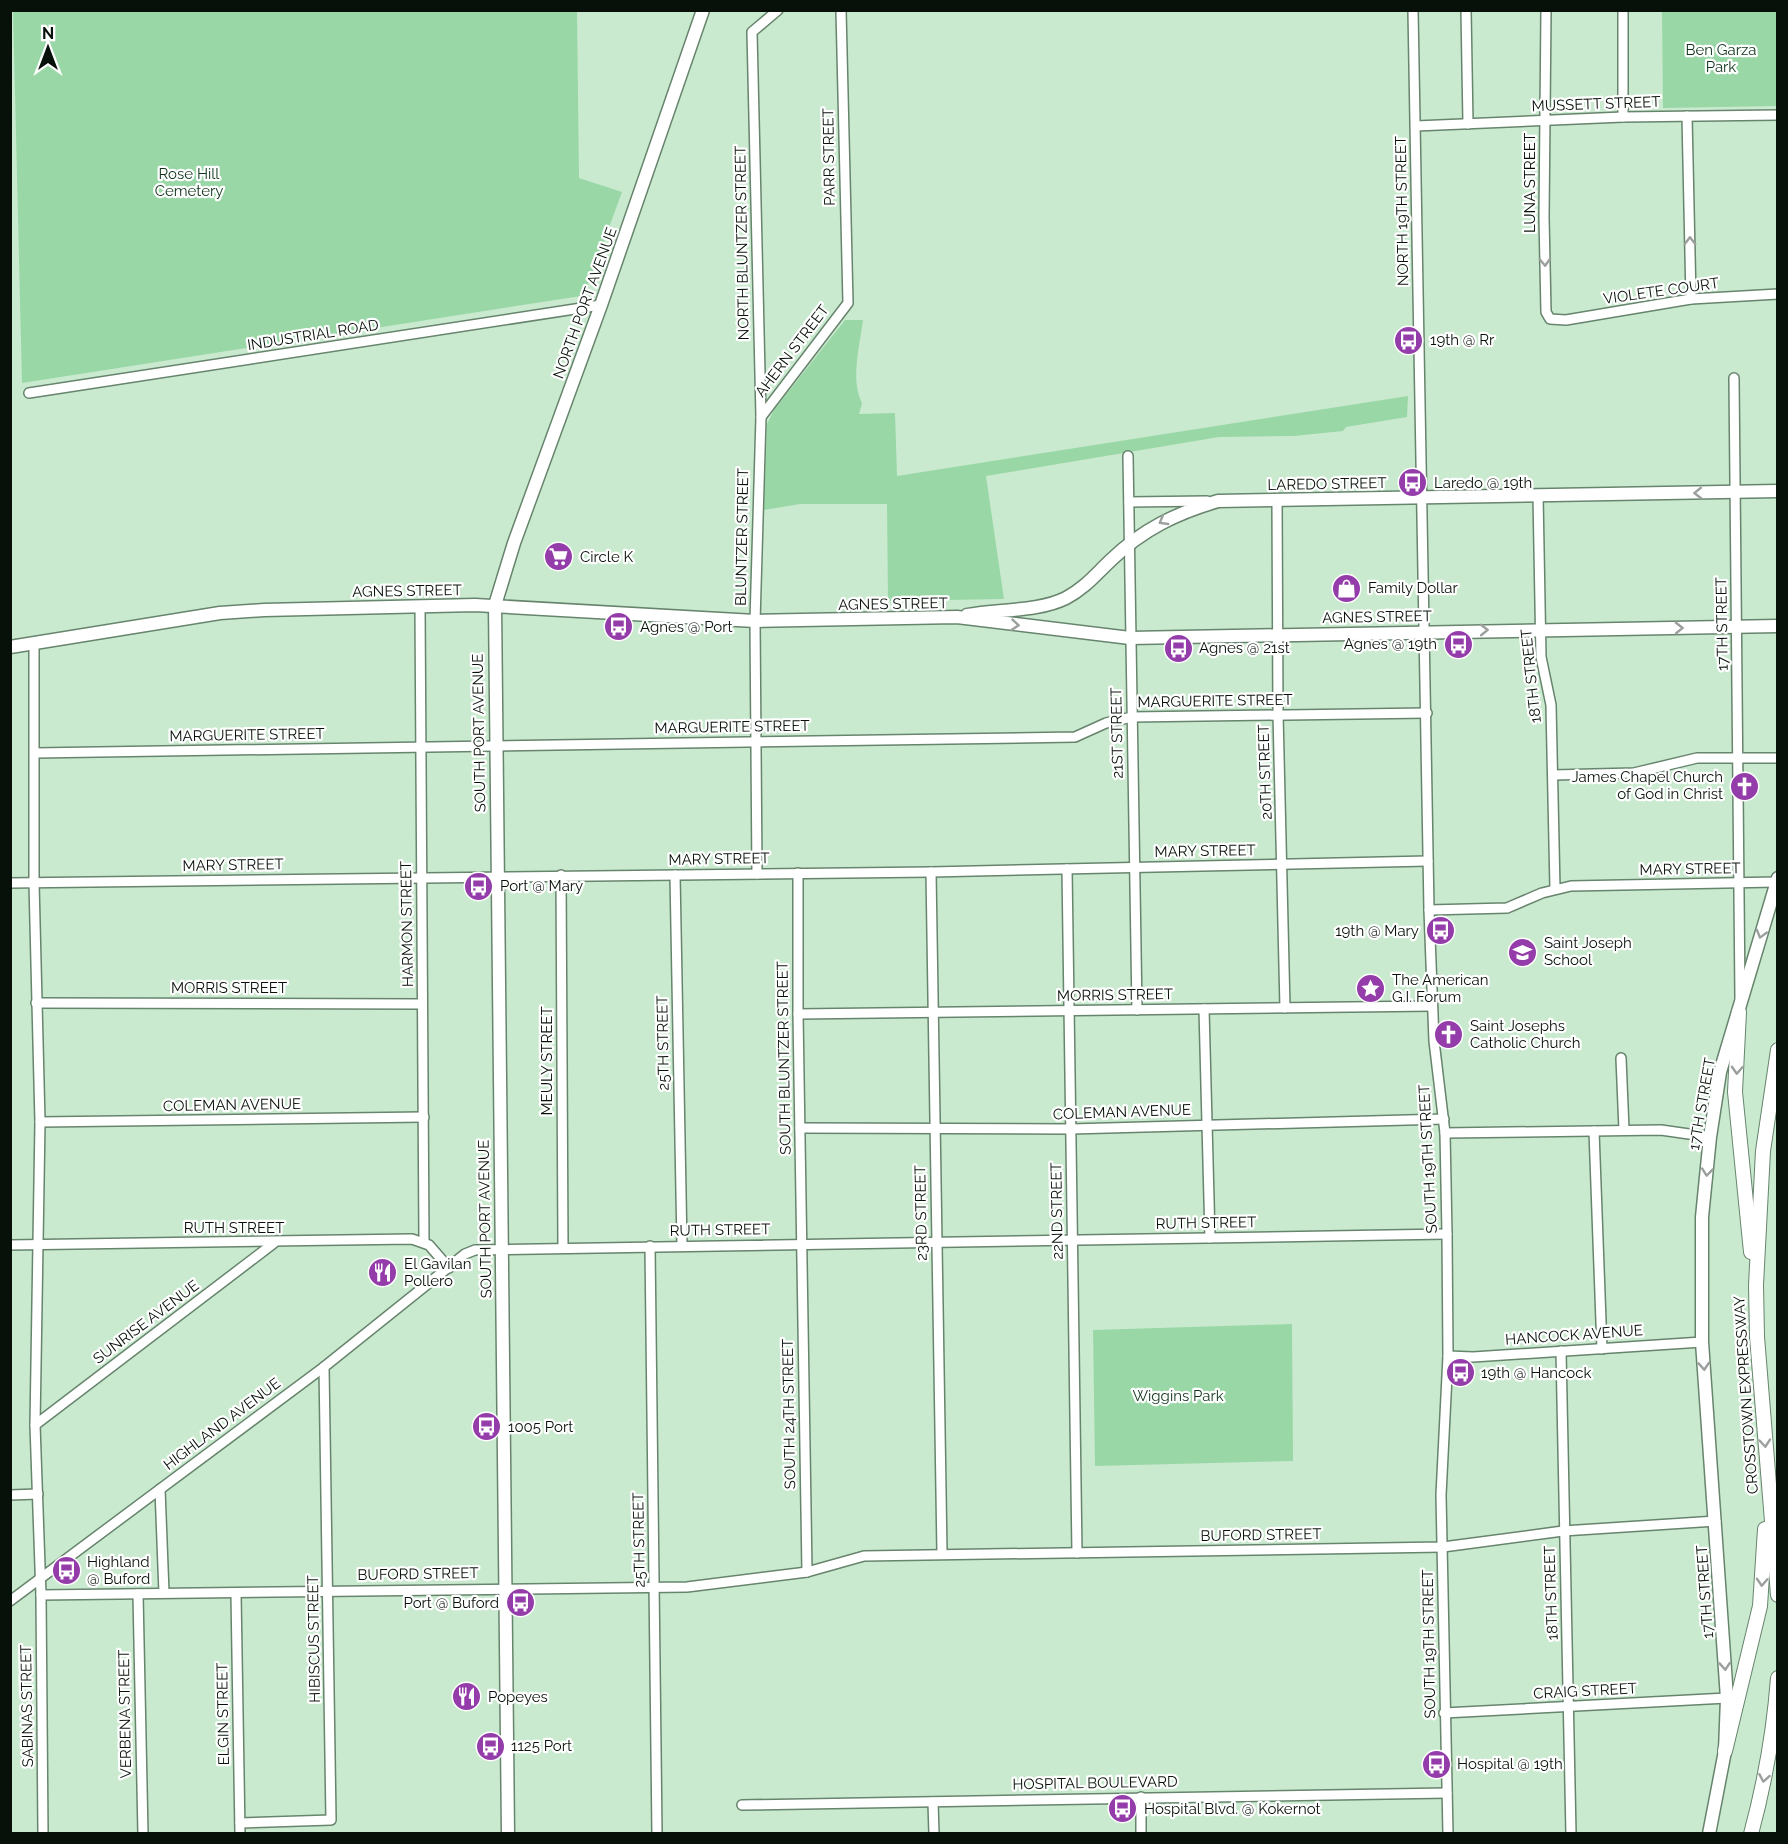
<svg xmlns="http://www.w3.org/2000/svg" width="1788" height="1844" viewBox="0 0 1788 1844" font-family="Raleway,sans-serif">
	<rect width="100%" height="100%" fill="#caeacf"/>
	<g fill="#99d7a6">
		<path d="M 13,11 L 577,11 L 579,178 L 622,192 L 586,290 L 581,296 L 22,383 Z"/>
		<path d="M 1662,11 L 1777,11 L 1777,106 L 1663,108 Z"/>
		<path d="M 845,320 L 863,320 C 860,345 850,380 862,403 L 859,414 L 895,413 L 897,476 L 1408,396 L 1407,417 L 1346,427 L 1343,431 L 1294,436 L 1219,437 L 986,476 L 1004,599 L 888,601 L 887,504 L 800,504 L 764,510 L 767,424 L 774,410 Z"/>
		<path d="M 1292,1324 L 1293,1461 L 1095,1466 L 1093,1330 Z"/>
	</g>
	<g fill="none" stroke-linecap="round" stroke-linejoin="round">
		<defs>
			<g id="minor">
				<path d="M 1413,10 L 1429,910 L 1434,1041 L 1445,1133 L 1447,1234 L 1448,1356 L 1441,1495 L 1448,1834"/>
				<path d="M 1466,10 L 1468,124"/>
				<path d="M 1546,10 L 1544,217 L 1546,312 L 1550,319 L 1566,320 L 1691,299 L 1778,294"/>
				<path d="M 1687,116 L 1691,299"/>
				<path d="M 1623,117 L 1623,10"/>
				<path d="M 1416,126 L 1623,117 L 1778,115"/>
				<path d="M 1734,378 L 1740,998"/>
				<path d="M 29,393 L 601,305"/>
				<path d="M 761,417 L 848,303 L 841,10"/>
				<path d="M 1128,456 L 1137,1010"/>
				<path d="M 1538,495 L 1541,657 L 1551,705 L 1555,889"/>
				<path d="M 1277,499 L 1278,714 L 1285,1008"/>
				<path d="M 1129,502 L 1207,501"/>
				<path d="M 420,606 L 424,1242"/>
				<path d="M 34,643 L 34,883 L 40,1122 L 35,1425 L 41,1595 L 43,1834"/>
				<path d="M 35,753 L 1075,737 L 1106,723 L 1132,717 L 1427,713"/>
				<path d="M 1553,775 L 1634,773 L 1697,758 L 1778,758"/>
				<path d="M 1067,869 L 1077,1553"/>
				<path d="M 931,872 L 942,1553"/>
				<path d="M 757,874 L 755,621 L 761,417 L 752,32 L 778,10"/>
				<path d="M 561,875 L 563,1247"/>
				<path d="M 675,875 L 682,1246"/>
				<path d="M 10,883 L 931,872 L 1428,861"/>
				<path d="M 1429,910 L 1507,908 L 1542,893 L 1571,886 L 1776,882"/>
				<path d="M 36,1003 L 422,1004"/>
				<path d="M 1204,1009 L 1210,1238"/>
				<path d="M 798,1014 L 1432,1006"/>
				<path d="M 1621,1058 L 1624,1130"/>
				<path d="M 40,1122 L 424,1117"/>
				<path d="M 800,1128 L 1071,1129 L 1444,1119"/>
				<path d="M 1594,1131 L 1602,1349"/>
				<path d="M 1445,1133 L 1661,1130 L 1710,1137"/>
				<path d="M 10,1245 L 412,1239 L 429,1245 L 449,1268"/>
				<path d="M 650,1246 L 657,1834"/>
				<path d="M 1561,1351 L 1571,1834"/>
				<path d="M 1448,1356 L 1473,1357 L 1702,1342"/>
				<path d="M 35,1425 L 274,1243"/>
				<path d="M 160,1489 L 164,1593"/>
				<path d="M 10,1495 L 38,1494"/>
				<path d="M 807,1572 L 864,1556 L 1443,1547 L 1563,1531 L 1716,1521"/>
				<path d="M 138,1594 L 143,1834"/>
				<path d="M 236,1594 L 240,1834"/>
				<path d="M 41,1595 L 687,1587 L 807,1572 L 798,1014 L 798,873"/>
				<path d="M 10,1601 L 324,1367 L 465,1254 L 475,1250 L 1447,1234"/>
				<path d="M 1444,1713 L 1727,1698"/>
				<path d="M 1141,1797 L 1141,1834"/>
				<path d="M 933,1802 L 934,1834"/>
				<path d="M 742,1805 L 1447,1793"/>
				<path d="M 240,1823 L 331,1820 L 324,1367"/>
			</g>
			<g id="major">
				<path d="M 967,615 C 998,609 1038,612 1066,598 C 1085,588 1096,574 1111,560 C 1143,529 1177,513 1218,501 L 1778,491"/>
				<path d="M 10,647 L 220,613 L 264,610 L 475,605 L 755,621 L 957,617 L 1130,638 L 1778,626"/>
				<path d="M 508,1834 L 495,605 L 514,543 L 601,305 L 703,10"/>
				<path d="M 1709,1834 L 1725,1751 L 1727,1698 L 1702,1342 L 1702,1217 L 1710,1137 L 1720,1072 L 1778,878"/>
			</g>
			<g id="highway">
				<path d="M 1739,1012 L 1735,1092 L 1751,1252"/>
				<path d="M 1778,1050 L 1763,1151 L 1756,1285 L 1757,1337 L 1778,1595"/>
				<path d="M 1725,1751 L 1760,1606 L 1765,1529"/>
				<path d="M 1751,1834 C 1765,1782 1774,1731 1778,1678"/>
			</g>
		</defs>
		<use href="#minor" stroke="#67846d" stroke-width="12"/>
		<use href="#major" stroke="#67846d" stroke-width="15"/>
		<use href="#highway" stroke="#67846d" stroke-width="16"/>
		<use href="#minor" stroke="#fff" stroke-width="9"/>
		<use href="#major" stroke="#fff" stroke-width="12"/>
		<use href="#highway" stroke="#fff" stroke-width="14"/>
	</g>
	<defs><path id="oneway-chevron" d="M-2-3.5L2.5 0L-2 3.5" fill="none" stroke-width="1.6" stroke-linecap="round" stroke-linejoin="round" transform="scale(1.5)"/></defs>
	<g stroke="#9ca09d">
		<use href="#oneway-chevron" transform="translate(1690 241) rotate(-91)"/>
		<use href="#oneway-chevron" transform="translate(1545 262) rotate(88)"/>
		<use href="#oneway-chevron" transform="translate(1698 493) rotate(179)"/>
		<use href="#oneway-chevron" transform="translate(1163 521) rotate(150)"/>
		<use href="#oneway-chevron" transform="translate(1015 625) rotate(5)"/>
		<use href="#oneway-chevron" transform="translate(1679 628) rotate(-1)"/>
		<use href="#oneway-chevron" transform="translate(1484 630) rotate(-1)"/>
		<use href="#oneway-chevron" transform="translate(1761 934) rotate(106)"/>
		<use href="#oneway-chevron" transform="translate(1737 1070) rotate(93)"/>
		<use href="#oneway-chevron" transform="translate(1707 1172) rotate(96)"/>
		<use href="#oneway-chevron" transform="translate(1704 1366) rotate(86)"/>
		<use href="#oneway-chevron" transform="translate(1765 1443) rotate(85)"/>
		<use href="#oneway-chevron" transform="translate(1762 1582) rotate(93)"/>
		<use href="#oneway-chevron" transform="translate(1725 1666) rotate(86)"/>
		<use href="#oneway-chevron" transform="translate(1764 1778) rotate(100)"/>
	</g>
	<defs>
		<symbol id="bus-disc" viewBox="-11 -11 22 22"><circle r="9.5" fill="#943daa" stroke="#fff"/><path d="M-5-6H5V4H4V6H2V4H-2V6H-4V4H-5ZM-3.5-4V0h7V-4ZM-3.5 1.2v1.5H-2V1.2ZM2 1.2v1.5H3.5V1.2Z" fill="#fff"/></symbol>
		<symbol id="supermarket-disc" viewBox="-11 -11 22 22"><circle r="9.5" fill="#943daa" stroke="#fff"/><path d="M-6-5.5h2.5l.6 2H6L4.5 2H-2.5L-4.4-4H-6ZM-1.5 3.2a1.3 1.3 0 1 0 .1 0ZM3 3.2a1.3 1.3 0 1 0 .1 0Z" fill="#fff"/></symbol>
		<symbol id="shop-disc" viewBox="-11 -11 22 22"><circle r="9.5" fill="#943daa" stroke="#fff"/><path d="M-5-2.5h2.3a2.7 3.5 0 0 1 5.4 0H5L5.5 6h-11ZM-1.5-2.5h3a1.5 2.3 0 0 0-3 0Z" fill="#fff"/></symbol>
		<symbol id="church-disc" viewBox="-11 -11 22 22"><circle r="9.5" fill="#943daa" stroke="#fff"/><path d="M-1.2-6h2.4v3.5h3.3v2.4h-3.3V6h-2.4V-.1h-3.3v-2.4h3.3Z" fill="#fff"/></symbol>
		<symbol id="school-disc" viewBox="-11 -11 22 22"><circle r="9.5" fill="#943daa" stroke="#fff"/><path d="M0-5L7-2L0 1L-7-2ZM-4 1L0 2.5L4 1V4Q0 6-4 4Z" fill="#fff"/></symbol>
		<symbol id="sight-disc" viewBox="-11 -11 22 22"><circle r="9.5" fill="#943daa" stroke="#fff"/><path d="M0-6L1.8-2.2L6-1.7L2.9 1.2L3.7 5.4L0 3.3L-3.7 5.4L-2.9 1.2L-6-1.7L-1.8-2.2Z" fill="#fff"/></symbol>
		<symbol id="restaurant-disc" viewBox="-11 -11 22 22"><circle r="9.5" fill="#943daa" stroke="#fff"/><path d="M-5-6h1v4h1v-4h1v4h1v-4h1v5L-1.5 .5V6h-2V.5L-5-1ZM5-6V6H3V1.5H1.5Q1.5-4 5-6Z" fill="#fff"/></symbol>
	</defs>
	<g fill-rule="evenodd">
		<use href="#bus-disc" x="1392" y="324" width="33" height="33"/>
		<use href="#bus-disc" x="1396" y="466" width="33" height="33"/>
		<use href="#supermarket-disc" x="542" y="540" width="33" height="33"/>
		<use href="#shop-disc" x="1330" y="572" width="33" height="33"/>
		<use href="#bus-disc" x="602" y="610" width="33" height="33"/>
		<use href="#bus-disc" x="1442" y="628" width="33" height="33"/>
		<use href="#bus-disc" x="1162" y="632" width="33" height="33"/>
		<use href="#church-disc" x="1728" y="770" width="33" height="33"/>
		<use href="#bus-disc" x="462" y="870" width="33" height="33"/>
		<use href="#bus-disc" x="1424" y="914" width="33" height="33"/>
		<use href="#school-disc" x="1506" y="936" width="33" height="33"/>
		<use href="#sight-disc" x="1354" y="972" width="33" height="33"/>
		<use href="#church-disc" x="1432" y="1018" width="33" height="33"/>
		<use href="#restaurant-disc" x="366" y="1256" width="33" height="33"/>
		<use href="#bus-disc" x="1444" y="1356" width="33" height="33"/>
		<use href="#bus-disc" x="470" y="1410" width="33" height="33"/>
		<use href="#bus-disc" x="50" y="1554" width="33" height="33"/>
		<use href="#bus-disc" x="504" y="1586" width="33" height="33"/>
		<use href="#restaurant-disc" x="450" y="1680" width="33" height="33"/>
		<use href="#bus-disc" x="474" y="1730" width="33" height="33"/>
		<use href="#bus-disc" x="1420" y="1748" width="33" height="33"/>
		<use href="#bus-disc" x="1106" y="1792" width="33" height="33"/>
	</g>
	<g text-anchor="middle" stroke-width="4.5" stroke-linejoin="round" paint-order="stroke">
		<g font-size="15" fill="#10341b" stroke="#fff">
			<text x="1721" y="55">Ben Garza<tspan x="1721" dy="17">Park</tspan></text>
			<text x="189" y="179">Rose Hill<tspan x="189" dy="17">Cemetery</tspan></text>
			<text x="1178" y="1401">Wiggins Park</text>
		</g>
		<g font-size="15" fill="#071109" stroke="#fff">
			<text transform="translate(1596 104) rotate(-2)" y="5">MUSSETT STREET</text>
			<text transform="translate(829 157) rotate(-91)" y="5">PARR STREET</text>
			<text transform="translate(1530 183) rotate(-90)" y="5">LUNA STREET</text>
			<text transform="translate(1402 211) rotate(-91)" y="5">NORTH 19TH STREET</text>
			<text transform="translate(742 243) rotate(-91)" y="5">NORTH BLUNTZER STREET</text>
			<text transform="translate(1661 291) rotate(-8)" y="5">VIOLETE COURT</text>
			<text transform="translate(585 303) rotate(-70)" y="5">NORTH PORT AVENUE</text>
			<text transform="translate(313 335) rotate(-9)" y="5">INDUSTRIAL ROAD</text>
			<text transform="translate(792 351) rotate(-53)" y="5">AHERN STREET</text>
			<text transform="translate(1327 484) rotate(-1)" y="5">LAREDO STREET</text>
			<text transform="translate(742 537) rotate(-89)" y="5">BLUNTZER STREET</text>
			<text transform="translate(407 591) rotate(-1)" y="5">AGNES STREET</text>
			<text transform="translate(893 604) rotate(-1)" y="5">AGNES STREET</text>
			<text transform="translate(1377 617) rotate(-1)" y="5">AGNES STREET</text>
			<text transform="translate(1722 624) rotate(-91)" y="5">17TH STREET</text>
			<text transform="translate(1531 676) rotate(-96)" y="5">18TH STREET</text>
			<text transform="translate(1215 701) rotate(-1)" y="5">MARGUERITE STREET</text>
			<text transform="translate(732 727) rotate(-1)" y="5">MARGUERITE STREET</text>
			<text transform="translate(479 733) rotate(-91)" y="5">SOUTH PORT AVENUE</text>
			<text transform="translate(1117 733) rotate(-91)" y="5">21ST STREET</text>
			<text transform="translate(247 735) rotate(-1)" y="5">MARGUERITE STREET</text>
			<text transform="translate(1265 772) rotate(-92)" y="5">20TH STREET</text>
			<text transform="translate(1205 851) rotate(-1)" y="5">MARY STREET</text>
			<text transform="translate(719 859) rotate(-1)" y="5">MARY STREET</text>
			<text transform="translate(233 865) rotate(-1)" y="5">MARY STREET</text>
			<text transform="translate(1690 869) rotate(-1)" y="5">MARY STREET</text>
			<text transform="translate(407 924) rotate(-91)" y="5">HARMON STREET</text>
			<text x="229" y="993">MORRIS STREET</text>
			<text transform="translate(1115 995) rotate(-1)" y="5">MORRIS STREET</text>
			<text transform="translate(663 1043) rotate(-91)" y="5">25TH STREET</text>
			<text transform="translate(784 1058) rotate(-91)" y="5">SOUTH BLUNTZER STREET</text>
			<text transform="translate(547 1061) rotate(-90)" y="5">MEULY STREET</text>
			<text transform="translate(1702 1104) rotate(-80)" y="5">17TH STREET</text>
			<text transform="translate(232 1105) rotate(-1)" y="5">COLEMAN AVENUE</text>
			<text transform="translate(1122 1112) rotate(-2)" y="5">COLEMAN AVENUE</text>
			<text transform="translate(1428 1159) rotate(-93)" y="5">SOUTH 19TH STREET</text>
			<text transform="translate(1057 1211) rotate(-91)" y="5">22ND STREET</text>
			<text transform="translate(921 1213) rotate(-91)" y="5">23RD STREET</text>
			<text transform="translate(485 1219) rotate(-91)" y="5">SOUTH PORT AVENUE</text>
			<text transform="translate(1206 1223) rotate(-1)" y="5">RUTH STREET</text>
			<text x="234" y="1233">RUTH STREET</text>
			<text transform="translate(720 1230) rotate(-1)" y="5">RUTH STREET</text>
			<text transform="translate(146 1322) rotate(-37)" y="5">SUNRISE AVENUE</text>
			<text transform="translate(1574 1335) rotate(-4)" y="5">HANCOCK AVENUE</text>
			<text transform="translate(1746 1395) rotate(-94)" y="5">CROSSTOWN EXPRESSWAY</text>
			<text transform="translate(789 1414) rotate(-91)" y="5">SOUTH 24TH STREET</text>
			<text transform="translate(222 1424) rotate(-37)" y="5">HIGHLAND AVENUE</text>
			<text transform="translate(1261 1535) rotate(-1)" y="5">BUFORD STREET</text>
			<text transform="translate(639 1540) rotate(-91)" y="5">25TH STREET</text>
			<text transform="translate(418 1574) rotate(-1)" y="5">BUFORD STREET</text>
			<text transform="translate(1705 1592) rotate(-94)" y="5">17TH STREET</text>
			<text transform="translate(1551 1593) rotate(-92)" y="5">18TH STREET</text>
			<text transform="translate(314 1639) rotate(-91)" y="5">HIBISCUS STREET</text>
			<text transform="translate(1429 1644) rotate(-91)" y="5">SOUTH 19TH STREET</text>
			<text transform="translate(1585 1691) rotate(-3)" y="5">CRAIG STREET</text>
			<text transform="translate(27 1706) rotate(-91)" y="5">SABINAS STREET</text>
			<text transform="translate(125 1714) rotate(-91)" y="5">VERBENA STREET</text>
			<text transform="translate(223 1714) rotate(-91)" y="5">ELGIN STREET</text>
			<text transform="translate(1095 1783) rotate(-1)" y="5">HOSPITAL BOULEVARD</text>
		</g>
		<g font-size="15" fill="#071109" stroke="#fff" text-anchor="start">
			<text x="1430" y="345">19th @ Rr</text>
			<text x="1434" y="488">Laredo @ 19th</text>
			<text x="580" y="562">Circle K</text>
			<text x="1368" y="593">Family Dollar</text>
			<text x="640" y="632">Agnes @ Port</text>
			<text x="1437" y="649" text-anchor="end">Agnes @ 19th</text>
			<text x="1199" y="653">Agnes @ 21st</text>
			<text x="1723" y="782" text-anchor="end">James Chapel Church<tspan x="1723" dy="17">of God in Christ</tspan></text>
			<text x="500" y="891">Port @ Mary</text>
			<text x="1419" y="936" text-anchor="end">19th @ Mary</text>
			<text x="1544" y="948">Saint Joseph<tspan x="1544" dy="17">School</tspan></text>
			<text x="1392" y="985">The American<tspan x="1392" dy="17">G.I. Forum</tspan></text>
			<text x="1470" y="1031">Saint Josephs<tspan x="1470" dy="17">Catholic Church</tspan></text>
			<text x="404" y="1269">El Gavilan<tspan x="404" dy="17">Pollero</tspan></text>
			<text x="1481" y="1378">19th @ Hancock</text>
			<text x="508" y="1432">1005 Port</text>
			<text x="87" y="1567">Highland<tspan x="87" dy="17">@ Buford</tspan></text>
			<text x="499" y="1608" text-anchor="end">Port @ Buford</text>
			<text x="488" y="1702">Popeyes</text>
			<text x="511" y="1751">1125 Port</text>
			<text x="1457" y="1769">Hospital @ 19th</text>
			<text x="1144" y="1814">Hospital Blvd. @ Kokernot</text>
		</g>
	</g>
	<rect width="1788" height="1844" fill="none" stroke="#071109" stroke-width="24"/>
	<g transform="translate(48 48)" stroke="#ffffff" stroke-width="4.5" paint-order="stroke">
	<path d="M0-4.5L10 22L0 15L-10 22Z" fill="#071109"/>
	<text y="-9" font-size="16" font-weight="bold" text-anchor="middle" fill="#071109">N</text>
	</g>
</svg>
